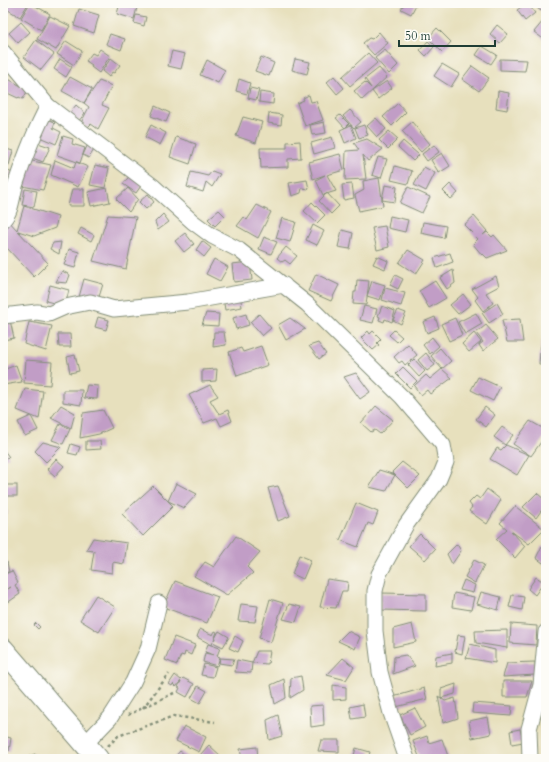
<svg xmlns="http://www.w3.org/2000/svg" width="549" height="762" viewBox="0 0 549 762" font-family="Cardo,serif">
	<rect width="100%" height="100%" fill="#fdfcf7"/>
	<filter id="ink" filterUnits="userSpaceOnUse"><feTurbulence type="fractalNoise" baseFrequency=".025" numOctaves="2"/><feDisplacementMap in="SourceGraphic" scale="8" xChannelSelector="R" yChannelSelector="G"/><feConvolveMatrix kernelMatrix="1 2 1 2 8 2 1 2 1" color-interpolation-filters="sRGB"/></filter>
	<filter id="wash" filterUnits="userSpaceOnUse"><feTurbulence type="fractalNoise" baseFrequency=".012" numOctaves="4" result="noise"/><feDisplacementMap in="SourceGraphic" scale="16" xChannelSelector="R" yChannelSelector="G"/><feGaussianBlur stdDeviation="0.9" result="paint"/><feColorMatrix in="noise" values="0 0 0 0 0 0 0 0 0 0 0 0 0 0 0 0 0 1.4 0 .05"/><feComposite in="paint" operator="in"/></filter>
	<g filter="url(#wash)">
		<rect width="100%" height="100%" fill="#e7e0bd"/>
		<g id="blocks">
			<g fill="#c19dc6">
				<path d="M 3,3 L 26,3 L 28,4 L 20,17 L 3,7 Z"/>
				<path d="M 30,3 L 50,14 L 41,30 L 21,18 Z"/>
				<path d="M 120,3 L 138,4 L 134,19 L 117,14 Z"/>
				<path d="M 405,3 L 417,3 L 411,14 L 401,9 Z"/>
				<path d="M 527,3 L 535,13 L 525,21 L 517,10 Z"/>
				<path d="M 543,3 L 546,3 L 546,7 L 541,11 L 537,8 Z"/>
				<path d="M 79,9 L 99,15 L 94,33 L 74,26 Z"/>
				<path d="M 136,15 L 146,17 L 144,26 L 134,23 Z"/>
				<path d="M 50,16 L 70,26 L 56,50 L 37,39 Z"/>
				<path d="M 543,21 L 546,24 L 546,41 L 534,32 Z"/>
				<path d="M 21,22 L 30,32 L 18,43 L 9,33 Z"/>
				<path d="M 497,25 L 508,34 L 500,43 L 490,34 Z"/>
				<path d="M 437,28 L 451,42 L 442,52 L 428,38 Z"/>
				<path d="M 379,32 L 388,43 L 374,55 L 363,43 L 369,38 L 372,39 Z"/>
				<path d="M 110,34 L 125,39 L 121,50 L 106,44 Z"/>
				<path d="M 36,40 L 54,54 L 41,70 L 24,57 Z"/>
				<path d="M 66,41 L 82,51 L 74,65 L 57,54 Z"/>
				<path d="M 428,41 L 434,47 L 426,56 L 420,50 Z"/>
				<path d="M 482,46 L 497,55 L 491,64 L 476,55 Z"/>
				<path d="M 100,49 L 110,56 L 99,73 L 91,67 L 92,65 L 86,61 L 92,53 L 96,55 Z"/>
				<path d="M 385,50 L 398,65 L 389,74 L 375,58 Z"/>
				<path d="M 172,51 L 185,54 L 181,69 L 168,66 Z"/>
				<path d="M 368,53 L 377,63 L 350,86 L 342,77 Z"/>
				<path d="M 261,57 L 274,63 L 269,76 L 255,71 Z"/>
				<path d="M 111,58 L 120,65 L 114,73 L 112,72 L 109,77 L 102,71 Z"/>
				<path d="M 60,59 L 72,67 L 66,77 L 54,69 Z"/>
				<path d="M 295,59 L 310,62 L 307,74 L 292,70 Z"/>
				<path d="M 500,59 L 527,60 L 525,71 L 500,70 Z"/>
				<path d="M 207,60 L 225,70 L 218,83 L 200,75 Z"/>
				<path d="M 442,64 L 459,74 L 451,87 L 434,76 Z"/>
				<path d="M 472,66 L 489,78 L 479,91 L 462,79 Z"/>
				<path d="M 379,68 L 387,77 L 362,100 L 354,91 L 365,82 L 371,88 L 365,79 Z"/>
				<path d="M 3,76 L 28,90 L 23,99 L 19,97 L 18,98 L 3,91 Z"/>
				<path d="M 334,76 L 344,88 L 337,94 L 327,82 Z"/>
				<path d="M 70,77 L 92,89 L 84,103 L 62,91 Z"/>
				<path d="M 239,79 L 250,83 L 247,94 L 236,91 Z"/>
				<path d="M 99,81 L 112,86 L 102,105 L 109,108 L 98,129 L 91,124 L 87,128 L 81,123 L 89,107 L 84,103 Z"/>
				<path d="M 387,81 L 392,88 L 378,99 L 372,91 Z"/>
				<path d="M 250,88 L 259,90 L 256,100 L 248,98 Z"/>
				<path d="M 498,91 L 509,93 L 507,110 L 496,108 Z"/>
				<path d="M 260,92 L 274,94 L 273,104 L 259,102 Z"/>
				<path d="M 309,95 L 311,102 L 316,101 L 323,120 L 305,126 L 297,103 L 304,100 L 303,98 Z"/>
				<path d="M 398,103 L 406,112 L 392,126 L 383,117 Z"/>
				<path d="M 76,105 L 85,113 L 78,122 L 69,114 Z"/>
				<path d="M 155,106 L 170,113 L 166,122 L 151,116 Z"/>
				<path d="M 350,110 L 361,122 L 354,128 L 343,116 Z"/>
				<path d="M 269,113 L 282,115 L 281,125 L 268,123 Z"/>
				<path d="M 340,115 L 349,124 L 345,128 L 336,118 Z"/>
				<path d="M 243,117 L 262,122 L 256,143 L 236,136 Z"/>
				<path d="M 44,118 L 55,122 L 53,128 L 61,132 L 56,144 L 37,136 Z"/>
				<path d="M 376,118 L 386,129 L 377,137 L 367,126 Z"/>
				<path d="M 324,122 L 326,133 L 312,135 L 310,125 Z"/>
				<path d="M 412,122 L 430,144 L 421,152 L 402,131 Z"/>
				<path d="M 151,125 L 166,133 L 160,145 L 145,137 Z"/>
				<path d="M 351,125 L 356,138 L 345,143 L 340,130 Z"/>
				<path d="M 364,125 L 368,135 L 359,138 L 355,128 Z"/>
				<path d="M 389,131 L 398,139 L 388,149 L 379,140 Z"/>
				<path d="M 63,136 L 73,139 L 72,144 L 85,148 L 80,163 L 57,155 Z"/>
				<path d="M 176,137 L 196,144 L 190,164 L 170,157 Z"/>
				<path d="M 332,137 L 335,148 L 314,154 L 311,143 Z"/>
				<path d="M 367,139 L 383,149 L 368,161 L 363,155 L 366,179 L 345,180 L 346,151 L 359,150 L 354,143 Z"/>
				<path d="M 300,141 L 301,158 L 288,159 L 288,167 L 261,168 L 260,148 L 287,148 L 287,142 Z"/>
				<path d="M 403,141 L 419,155 L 413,161 L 398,147 Z"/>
				<path d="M 35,142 L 50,147 L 43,162 L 27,156 Z"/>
				<path d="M 88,144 L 95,148 L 89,158 L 83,155 Z"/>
				<path d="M 434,145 L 439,152 L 427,161 L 422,154 Z"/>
				<path d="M 3,148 L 13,151 L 9,165 L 3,163 Z"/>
				<path d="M 442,153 L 450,166 L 439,173 L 431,160 Z"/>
				<path d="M 340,154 L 344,170 L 327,175 L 336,191 L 323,195 L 316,180 L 325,175 L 313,179 L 309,162 Z"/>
				<path d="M 378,157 L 387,159 L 381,178 L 372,175 Z"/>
				<path d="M 28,160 L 51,165 L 43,190 L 17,185 Z"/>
				<path d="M 55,160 L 74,168 L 76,162 L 88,167 L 78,187 L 51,175 Z"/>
				<path d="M 95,165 L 109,168 L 105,188 L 90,185 Z"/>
				<path d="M 395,166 L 412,171 L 408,184 L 391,180 Z"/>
				<path d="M 424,167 L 435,173 L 426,191 L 414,185 Z"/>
				<path d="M 3,168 L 12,173 L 5,188 L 3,187 Z"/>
				<path d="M 212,171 L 220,174 L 212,187 L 206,182 L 203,192 L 187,187 L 191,172 L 208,176 Z"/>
				<path d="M 131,174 L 143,183 L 136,193 L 123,184 Z"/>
				<path d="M 379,178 L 383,206 L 359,211 L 355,195 L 364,190 L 363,181 Z"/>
				<path d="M 307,180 L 309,189 L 302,188 L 301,193 L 292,196 L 289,183 Z"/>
				<path d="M 352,184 L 354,198 L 344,200 L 342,185 Z"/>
				<path d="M 450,184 L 458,193 L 451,199 L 443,191 Z"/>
				<path d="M 385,185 L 397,187 L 395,202 L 382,200 Z"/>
				<path d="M 408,187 L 430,197 L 422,213 L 400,203 Z"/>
				<path d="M 107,188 L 110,202 L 91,206 L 88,192 Z"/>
				<path d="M 128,188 L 138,199 L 129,212 L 116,199 Z"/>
				<path d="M 25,189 L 37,191 L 34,207 L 22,205 Z"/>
				<path d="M 72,189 L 84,189 L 84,206 L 68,206 Z"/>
				<path d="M 327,193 L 339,206 L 331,214 L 319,201 Z"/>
				<path d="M 148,194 L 154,202 L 146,209 L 139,202 Z"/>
				<path d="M 312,202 L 325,215 L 317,223 L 304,211 Z"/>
				<path d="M 257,205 L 271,212 L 258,238 L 237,226 L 244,217 L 247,220 Z"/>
				<path d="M 24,206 L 58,217 L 55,228 L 34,236 L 18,231 L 48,263 L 34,277 L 7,248 L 3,253 L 3,223 L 7,219 L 17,230 Z"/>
				<path d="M 219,210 L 225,216 L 215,226 L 208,219 Z"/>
				<path d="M 163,214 L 169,222 L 158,230 L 155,222 Z"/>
				<path d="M 108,215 L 136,217 L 126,269 L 93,261 Z"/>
				<path d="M 390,216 L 408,220 L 405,232 L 388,228 Z"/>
				<path d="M 474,216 L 487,231 L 483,235 L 487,232 L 492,237 L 494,235 L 507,250 L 487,258 L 483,254 L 482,255 L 473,244 L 478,239 L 464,225 Z"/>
				<path d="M 282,218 L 296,222 L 290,242 L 276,238 Z"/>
				<path d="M 423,222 L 446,226 L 444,238 L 421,233 Z"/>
				<path d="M 313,225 L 324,231 L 317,245 L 306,240 Z"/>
				<path d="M 385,226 L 389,247 L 377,250 L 372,228 Z"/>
				<path d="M 81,228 L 94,235 L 91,241 L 78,234 Z"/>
				<path d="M 342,230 L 353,233 L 350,249 L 338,247 Z"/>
				<path d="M 185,233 L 194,244 L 184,252 L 175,241 Z"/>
				<path d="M 264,237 L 277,242 L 271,254 L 259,249 Z"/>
				<path d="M 202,241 L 211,248 L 204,257 L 196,250 Z"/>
				<path d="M 61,242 L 59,254 L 50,249 L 53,243 Z"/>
				<path d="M 286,247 L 297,256 L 290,264 L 285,260 L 282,262 L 277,258 Z"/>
				<path d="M 69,249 L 79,252 L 75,268 L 64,265 Z"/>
				<path d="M 408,250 L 425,260 L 416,274 L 399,263 Z"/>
				<path d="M 450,253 L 453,262 L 437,268 L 434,258 Z"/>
				<path d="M 377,256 L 388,261 L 385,269 L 373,264 Z"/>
				<path d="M 214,259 L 228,267 L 220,281 L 206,274 Z"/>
				<path d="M 250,262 L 252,280 L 234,282 L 232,264 Z"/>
				<path d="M 453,270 L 455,283 L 447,289 L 440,278 Z"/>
				<path d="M 62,271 L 70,275 L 67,283 L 56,282 Z"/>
				<path d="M 316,274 L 339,285 L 331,301 L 308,291 Z"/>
				<path d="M 395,275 L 403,279 L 398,289 L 390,285 Z"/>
				<path d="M 496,276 L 499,286 L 486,293 L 493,303 L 483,311 L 475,300 L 478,297 L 472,289 Z"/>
				<path d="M 84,279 L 103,284 L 98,300 L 79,297 Z"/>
				<path d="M 357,280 L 369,281 L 366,305 L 353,304 L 354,292 L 356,292 Z"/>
				<path d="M 372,281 L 385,285 L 380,300 L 367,296 Z"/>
				<path d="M 435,281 L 446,298 L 429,308 L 419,291 Z"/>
				<path d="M 50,285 L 69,290 L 65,306 L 46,301 Z"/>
				<path d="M 385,288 L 405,293 L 401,306 L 382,300 Z"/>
				<path d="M 240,294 L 242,307 L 225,310 L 223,297 Z"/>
				<path d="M 463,294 L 471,304 L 458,314 L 450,305 Z"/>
				<path d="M 497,303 L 503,314 L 489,323 L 482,313 Z"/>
				<path d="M 364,306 L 377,309 L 373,323 L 360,320 Z"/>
				<path d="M 382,306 L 395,311 L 392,322 L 385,319 L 384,322 L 379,320 L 380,317 L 378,316 Z"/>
				<path d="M 398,310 L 406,313 L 401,324 L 393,320 Z"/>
				<path d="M 206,313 L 219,314 L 218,326 L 202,325 Z"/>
				<path d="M 476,313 L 482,324 L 465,334 L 458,322 Z"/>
				<path d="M 246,314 L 249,325 L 236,329 L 233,318 Z"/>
				<path d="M 259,314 L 271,328 L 262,336 L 250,322 Z"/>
				<path d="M 98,317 L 109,320 L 106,330 L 95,327 Z"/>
				<path d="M 435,317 L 439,328 L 427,333 L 423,322 Z"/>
				<path d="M 290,318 L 305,329 L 286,340 L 278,325 Z"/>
				<path d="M 455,318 L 462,335 L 449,341 L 441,324 Z"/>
				<path d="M 520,319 L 523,342 L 507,342 L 502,320 Z"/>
				<path d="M 10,320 L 14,338 L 3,340 L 3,321 Z"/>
				<path d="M 29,322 L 52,326 L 46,351 L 24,344 Z"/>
				<path d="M 486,325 L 498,339 L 483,351 L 479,345 L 483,342 L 476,333 Z"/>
				<path d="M 546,329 L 546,350 L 540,349 Z"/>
				<path d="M 394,330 L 402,337 L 397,342 L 389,335 Z"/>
				<path d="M 368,331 L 370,334 L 373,331 L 381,339 L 377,343 L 379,345 L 373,350 L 361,338 Z"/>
				<path d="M 214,332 L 224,332 L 226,345 L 213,347 Z"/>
				<path d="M 474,333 L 481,342 L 469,352 L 462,344 Z"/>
				<path d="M 58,334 L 70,334 L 71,347 L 59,347 Z"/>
				<path d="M 432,337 L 439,346 L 430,354 L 423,345 Z"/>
				<path d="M 318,343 L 326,354 L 319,359 L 309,346 Z"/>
				<path d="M 408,344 L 417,355 L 405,365 L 402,361 L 399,363 L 394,357 Z"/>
				<path d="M 261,346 L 268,365 L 237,376 L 229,352 L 241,348 L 243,352 Z"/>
				<path d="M 440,348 L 451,361 L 442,369 L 431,356 Z"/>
				<path d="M 540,352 L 546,353 L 546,365 L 539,364 Z"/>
				<path d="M 426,353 L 435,365 L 427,371 L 418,360 Z"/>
				<path d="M 75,355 L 79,371 L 70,373 L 67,357 Z"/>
				<path d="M 414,359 L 425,371 L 419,377 L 408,365 Z"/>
				<path d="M 26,360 L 52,362 L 50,385 L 24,383 Z"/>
				<path d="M 16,365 L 22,382 L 3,385 L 3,370 Z"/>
				<path d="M 403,367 L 417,381 L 410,388 L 396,374 Z"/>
				<path d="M 217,369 L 216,381 L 202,382 L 202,370 Z"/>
				<path d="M 442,369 L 452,378 L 430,394 L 427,390 L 421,395 L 414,386 L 426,375 L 430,379 Z"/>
				<path d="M 356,373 L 370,392 L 360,399 L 344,377 Z"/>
				<path d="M 478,377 L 500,387 L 493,401 L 471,390 Z"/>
				<path d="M 87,385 L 98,386 L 97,399 L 84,398 Z"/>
				<path d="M 210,385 L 218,396 L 210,400 L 219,414 L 228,410 L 232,421 L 221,426 L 217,418 L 204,423 L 189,395 Z"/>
				<path d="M 25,389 L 43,391 L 39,419 L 17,410 Z"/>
				<path d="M 63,390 L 82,390 L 81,405 L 63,402 Z"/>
				<path d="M 61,405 L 75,413 L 71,428 L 51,418 Z"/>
				<path d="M 376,406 L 393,420 L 380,434 L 375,430 L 371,432 L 361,423 Z"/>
				<path d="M 485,407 L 495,415 L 486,427 L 476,419 Z"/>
				<path d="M 103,410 L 112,428 L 99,434 L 80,438 L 83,413 Z"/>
				<path d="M 31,416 L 38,430 L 25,436 L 18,422 Z"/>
				<path d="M 530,421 L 546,430 L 546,435 L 531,456 L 513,444 Z"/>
				<path d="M 60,424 L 70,429 L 63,444 L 52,440 Z"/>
				<path d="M 502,427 L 513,435 L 505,445 L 494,437 Z"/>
				<path d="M 86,441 L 100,441 L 101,449 L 86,450 Z"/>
				<path d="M 43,442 L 61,447 L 46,462 L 35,451 Z"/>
				<path d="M 71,444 L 80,447 L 77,455 L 68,453 Z"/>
				<path d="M 506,445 L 529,455 L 517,475 L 490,459 L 497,448 L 501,450 Z"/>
				<path d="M 3,449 L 9,457 L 3,459 Z"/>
				<path d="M 56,459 L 64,466 L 55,476 L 47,469 Z"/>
				<path d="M 402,462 L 420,476 L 408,488 L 392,472 Z"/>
				<path d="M 379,470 L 395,475 L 386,491 L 369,487 Z"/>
				<path d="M 176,483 L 197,494 L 184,508 L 168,501 Z"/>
				<rect x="3" y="485" width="14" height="11"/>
				<path d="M 153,486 L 173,506 L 143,536 L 122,514 Z"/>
				<path d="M 278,486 L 290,516 L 278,521 L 268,488 Z"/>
				<path d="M 487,489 L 501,500 L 487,524 L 469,511 L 472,507 L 469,503 L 476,496 L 480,499 Z"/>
				<path d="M 537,493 L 546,501 L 546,504 L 536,518 L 523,507 Z"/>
				<path d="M 356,503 L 378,512 L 373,525 L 368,523 L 358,547 L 340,540 Z"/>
				<path d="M 3,505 L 8,513 L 3,516 Z"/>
				<path d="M 515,506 L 544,529 L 529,544 L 511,531 L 525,546 L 515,558 L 496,539 L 507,529 L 500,523 Z"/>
				<path d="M 420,534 L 435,549 L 425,560 L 409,546 Z"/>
				<path d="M 236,536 L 260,552 L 247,567 L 253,573 L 227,595 L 194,576 L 205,562 L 214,567 Z"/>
				<path d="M 93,538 L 127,543 L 124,564 L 113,562 L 112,573 L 91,570 L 94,551 L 86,550 Z"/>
				<path d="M 457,544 L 461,551 L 452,564 L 447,554 Z"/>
				<path d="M 542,546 L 546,549 L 546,565 L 536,558 Z"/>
				<path d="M 299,555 L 311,560 L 303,579 L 292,574 Z"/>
				<path d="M 474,560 L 484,565 L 475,583 L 465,577 Z"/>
				<path d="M 7,562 L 9,572 L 3,573 L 3,563 Z"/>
				<path d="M 12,571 L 18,583 L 15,585 L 20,594 L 7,603 L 3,597 L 3,592 L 11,587 L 5,590 L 3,587 L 3,575 Z"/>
				<path d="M 536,577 L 544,582 L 535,595 L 528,589 Z"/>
				<path d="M 327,579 L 348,582 L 347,591 L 342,591 L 336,608 L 320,607 Z"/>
				<path d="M 464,580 L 475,585 L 473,593 L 460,590 Z"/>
				<path d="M 175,581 L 218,597 L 207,623 L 163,607 Z"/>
				<path d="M 481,592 L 501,597 L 498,610 L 477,604 Z"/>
				<path d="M 381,593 L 426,594 L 426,611 L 380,610 Z"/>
				<path d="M 454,593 L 474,597 L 471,610 L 452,607 Z"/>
				<path d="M 96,595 L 115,607 L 99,632 L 80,620 Z"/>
				<path d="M 512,595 L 524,597 L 522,610 L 509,607 Z"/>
				<path d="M 270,599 L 283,603 L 271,642 L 259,638 Z"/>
				<path d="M 241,604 L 258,606 L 255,622 L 238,621 Z"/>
				<path d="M 289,604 L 301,607 L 296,622 L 283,619 Z"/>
				<path d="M 36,623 L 40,627 L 38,629 L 34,625 Z"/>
				<path d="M 412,624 L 416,642 L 393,647 L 393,629 Z"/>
				<path d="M 511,624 L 537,626 L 536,645 L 510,643 Z"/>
				<path d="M 200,629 L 213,635 L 215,631 L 217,632 L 214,640 L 219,631 L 229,637 L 223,647 L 213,642 L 212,645 L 197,637 Z"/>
				<path d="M 507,630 L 507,648 L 476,643 L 475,631 Z"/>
				<path d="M 348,631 L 360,637 L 355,649 L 338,641 Z"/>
				<path d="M 458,635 L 465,636 L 462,654 L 455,652 Z"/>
				<path d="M 235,636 L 243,641 L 238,652 L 229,648 Z"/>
				<path d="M 174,637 L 195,645 L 191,655 L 185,652 L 184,656 L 181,655 L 177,665 L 165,660 Z"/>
				<path d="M 208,644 L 220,648 L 217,656 L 220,657 L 217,666 L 203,662 L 205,653 L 214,655 L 205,652 Z"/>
				<path d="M 470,644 L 495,650 L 495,663 L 466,658 Z"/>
				<path d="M 257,651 L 270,651 L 268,664 L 252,663 L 251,673 L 235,672 L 237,660 L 252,663 Z"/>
				<path d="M 452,653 L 452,663 L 435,666 L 436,656 Z"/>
				<path d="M 406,655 L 415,666 L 393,674 L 394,657 Z"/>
				<path d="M 220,658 L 234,659 L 232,665 L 219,663 Z"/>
				<path d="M 343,658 L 354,667 L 346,680 L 327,675 Z"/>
				<path d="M 535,662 L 535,675 L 503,677 L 507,663 Z"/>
				<path d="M 204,664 L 216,667 L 213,677 L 201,675 Z"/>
				<path d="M 175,675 L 181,680 L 183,678 L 194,684 L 187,697 L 178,692 L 180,688 L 178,687 L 181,681 L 176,687 L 173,684 L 172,686 L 169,684 Z"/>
				<path d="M 301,676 L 303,690 L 290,698 L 291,678 Z"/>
				<path d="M 284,679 L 286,698 L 275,704 L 271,685 Z"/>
				<path d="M 503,681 L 532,681 L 527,697 L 503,697 Z"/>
				<path d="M 456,684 L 455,694 L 441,698 L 441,689 Z"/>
				<path d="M 333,685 L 346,687 L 346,699 L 333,700 Z"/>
				<path d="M 198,686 L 207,691 L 200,703 L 191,698 Z"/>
				<path d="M 424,688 L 427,699 L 396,707 L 393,697 Z"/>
				<path d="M 438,696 L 445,701 L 455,698 L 458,718 L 443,723 Z"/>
				<path d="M 473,703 L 512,706 L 511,716 L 472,713 Z"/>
				<path d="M 363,704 L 365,717 L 352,719 L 350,707 Z"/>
				<path d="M 323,705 L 324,725 L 311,727 L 310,706 Z"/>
				<path d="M 415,708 L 425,727 L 410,735 L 400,715 Z"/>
				<path d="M 278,715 L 282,736 L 269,740 L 267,720 Z"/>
				<path d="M 488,717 L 491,734 L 472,738 L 469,721 Z"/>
				<path d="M 184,726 L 206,737 L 199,752 L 176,741 Z"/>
				<path d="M 520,729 L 523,742 L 512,744 L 510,731 Z"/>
				<path d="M 3,736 L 11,738 L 9,751 L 3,749 Z"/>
				<path d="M 427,736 L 429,743 L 442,739 L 449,759 L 420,759 L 413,741 Z"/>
				<path d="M 321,740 L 339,740 L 339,752 L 318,751 Z"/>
				<path d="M 209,745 L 222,757 L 220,759 L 204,759 L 200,755 Z"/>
				<path d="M 257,747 L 258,759 L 242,759 L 240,749 Z"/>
				<path d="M 356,748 L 370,752 L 368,759 L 353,759 Z"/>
				<path d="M 180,751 L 190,759 L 173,759 Z"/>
				<path d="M 35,754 L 37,759 L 22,759 Z"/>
				<path d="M 397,757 L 397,759 L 386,759 L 386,758 Z"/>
				<path d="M 517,757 L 518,759 L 507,759 L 507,758 Z"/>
			</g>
		</g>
	</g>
	<g filter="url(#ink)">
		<use href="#blocks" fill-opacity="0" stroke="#838e78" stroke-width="1"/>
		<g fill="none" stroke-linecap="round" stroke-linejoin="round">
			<defs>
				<g id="minor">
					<path d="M 3,52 L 48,106 L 154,187 L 193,222 L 212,236 L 239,250 L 307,304 L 402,397 L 443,445 L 446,462 L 439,479 L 406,525 L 379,574 L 375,591 L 375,631 L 380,672 L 391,713 L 407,759"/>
					<path d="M 3,220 C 12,211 12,195 16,183 C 25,156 35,130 48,106"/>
					<path d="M 3,316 L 37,312 L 49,314 L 65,307 L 90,302 L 114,309 L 188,302 L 284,285"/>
					<path d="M 85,744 L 110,718 L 133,682 L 148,649 L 159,603"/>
					<path d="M 530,759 L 529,729 L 541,685 L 546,632"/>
				</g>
				<path id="secondary" d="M 3,649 L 98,759"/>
			</defs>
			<use href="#minor" stroke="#838e78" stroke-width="17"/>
			<use href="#secondary" stroke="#838e78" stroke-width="23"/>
			<g stroke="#838e78" stroke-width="2.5" stroke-dasharray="3 3" stroke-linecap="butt">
				<path d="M 143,708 L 169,674"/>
				<path d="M 128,715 L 174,693"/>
				<path d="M 108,746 L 118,736 L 174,716 L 215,722"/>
			</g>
			<use href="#minor" stroke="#fff" stroke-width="15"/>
			<use href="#secondary" stroke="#fff" stroke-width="21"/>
		</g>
	</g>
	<rect width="549" height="762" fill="none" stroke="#fdfcf7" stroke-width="16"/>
	<path d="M399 40v6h96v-6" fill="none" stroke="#1f3d34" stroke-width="2"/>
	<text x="405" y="40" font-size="12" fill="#1f3d34" stroke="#fdfcf7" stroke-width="3" paint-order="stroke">50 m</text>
</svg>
